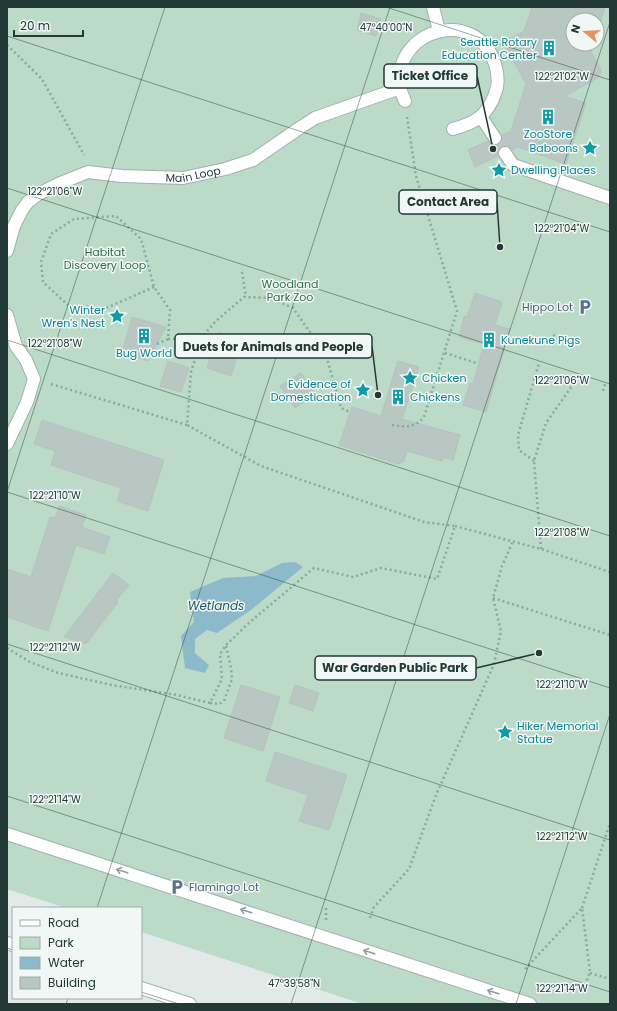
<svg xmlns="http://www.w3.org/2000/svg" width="617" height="1011" viewBox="0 0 617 1011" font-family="Poppins,sans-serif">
	<rect width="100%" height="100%" fill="#e1eae7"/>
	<path fill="#bbdac7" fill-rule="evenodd" d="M 7,7 L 610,7 L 610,1004 L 363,1004 L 141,932 L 141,908 L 66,908 L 7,889 ZM 573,20 L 597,20 L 597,44 L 573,44 Z"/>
	<path fill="#8dbacb" d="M 295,562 L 303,567 L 251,610 L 217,633 L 207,630 L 195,639 L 195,653 L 209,665 L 205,673 L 185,668 L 181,636 L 194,622 L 190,592 L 223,578 L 256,576 L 282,563 Z"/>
	<g fill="#b9c7c3" stroke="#b4c3be">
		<path d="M 532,7 L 605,7 L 597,33 L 597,20 L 573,20 L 573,44 L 594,44 L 591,52 L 601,70 L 599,77 L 565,96 L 586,103 L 566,164 L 518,147 L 512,150 L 509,146 L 505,146 L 498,149 L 498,156 L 475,167 L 468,150 L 488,141 L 492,145 L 499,144 L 502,141 L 502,135 L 511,131 L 526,84 L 503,42 L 524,31 Z"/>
		<path d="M 361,13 L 381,19 L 376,36 L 357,30 Z"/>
		<path d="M 475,293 L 502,302 L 495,325 L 510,329 L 486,412 L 463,405 L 470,383 L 473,384 L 484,344 L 459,337 L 464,316 L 467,317 Z"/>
		<path d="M 132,317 L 166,327 L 148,361 L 122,353 Z"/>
		<path d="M 219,332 L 243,339 L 231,376 L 207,368 Z"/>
		<path d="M 168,361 L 189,368 L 181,392 L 160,386 Z"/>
		<path d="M 398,361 L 419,367 L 402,419 L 460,435 L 453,460 L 444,457 L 442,461 L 407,451 L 404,461 L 398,464 L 339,445 L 352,407 L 381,416 Z"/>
		<path d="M 301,373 L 315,394 L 295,408 L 280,386 Z"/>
		<path d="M 42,420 L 164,460 L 148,511 L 117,501 L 121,488 L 51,465 L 55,451 L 34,444 Z"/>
		<path d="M 59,506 L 86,515 L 82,527 L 110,537 L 104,554 L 76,545 L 48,631 L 7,617 L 7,569 L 31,577 L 50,517 L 55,518 Z"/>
		<path d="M 113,573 L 129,585 L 116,601 L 118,602 L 86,644 L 64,637 Z"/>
		<path d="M 241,685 L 280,697 L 263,751 L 224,738 Z"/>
		<path d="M 295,685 L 319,693 L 313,711 L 289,703 Z"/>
		<path d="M 275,752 L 347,775 L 329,830 L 299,821 L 308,795 L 266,781 Z"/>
	</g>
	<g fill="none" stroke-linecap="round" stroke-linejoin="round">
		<path stroke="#bbc7c4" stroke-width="12" stroke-dasharray="12 6" stroke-linecap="butt" d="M 495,138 L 505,153"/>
		<defs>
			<path id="lane" d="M 7,834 L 530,1004"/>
			<g id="street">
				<path d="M 433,7 L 439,31"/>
				<path d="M 405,101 C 403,97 401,92 400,87 C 393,27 478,7 495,64 C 498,74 499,85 495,94 C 487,116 475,123 453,129"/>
				<path d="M 481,117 L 495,138"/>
				<path d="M 505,153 L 513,165 L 610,198"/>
				<path id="s1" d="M 7,251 L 14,226 L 22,210 L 28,202 L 37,195 L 58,184 L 88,172 L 122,176 L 183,178 L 225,169 L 253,160 L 301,127 L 315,118 L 400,88"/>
				<path d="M 7,315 L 16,346 L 26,360 L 34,379 L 27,402 L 7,444"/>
			</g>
			<g id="secondary">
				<path d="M 7,943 L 13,945"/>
				<path d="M 141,988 L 190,1004"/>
			</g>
		</defs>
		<use href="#lane" stroke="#a4b1ae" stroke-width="14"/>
		<use href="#street" stroke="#a4b1ae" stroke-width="14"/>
		<use href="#secondary" stroke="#a1b5b0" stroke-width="14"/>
		<g stroke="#84aba3" stroke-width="2.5" stroke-dasharray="2 3" stroke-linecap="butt">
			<path d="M 7,45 L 42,79 L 84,155"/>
			<path d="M 242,272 L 246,297"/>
			<path d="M 154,287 L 106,308 L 69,306 L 43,282 L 41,262 L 51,234 L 74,219 L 116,216 L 141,239 L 154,287 L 170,310 L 168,339 L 202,337"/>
			<path d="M 553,335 L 571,341"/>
			<path d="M 157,344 L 168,339"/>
			<path d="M 445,353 L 476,363"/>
			<path d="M 51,384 L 187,425"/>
			<path d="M 603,391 L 605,384"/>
			<path d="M 392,425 C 405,427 415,428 424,417 L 457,311 L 416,176 L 407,117"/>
			<path d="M 534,461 L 519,450 L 518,435 L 539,363"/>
			<path d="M 455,526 L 541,549 L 610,572"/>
			<path d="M 541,549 L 534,461 L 546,423 L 574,383"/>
			<path d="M 493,598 L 610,635"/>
			<path d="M 7,648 L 30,662 L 58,673 L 112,685 L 177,695 L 210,703 L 222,679 L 220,654 L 226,645 L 250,622 L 314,568 L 353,577 L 381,568 L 437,579 L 455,526 L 424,522 L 261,466 L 187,425 L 191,372 L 202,337 L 216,321 L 244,297 L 270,298 L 293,308 L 326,355 L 341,408 L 350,412"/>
			<path d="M 210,703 L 219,704 L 224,701 L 232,679 L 231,668 L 226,646"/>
			<path d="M 582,908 L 610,823"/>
			<path d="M 370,918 L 374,907 L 409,869 L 436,795 L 494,664 L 501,631 L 493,598 L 502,566 L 513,541"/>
			<path d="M 326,920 L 326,907"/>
			<path d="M 525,969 L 582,908 L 590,972 L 584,988"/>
			<path d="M 590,973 L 610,979"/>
		</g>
		<use href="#lane" stroke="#fff" stroke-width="12"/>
		<use href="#street" stroke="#fff" stroke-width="12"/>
		<use href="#secondary" stroke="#fff" stroke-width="12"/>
	</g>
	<circle fill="#80a593" cx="442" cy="70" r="6"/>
	<defs><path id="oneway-shaft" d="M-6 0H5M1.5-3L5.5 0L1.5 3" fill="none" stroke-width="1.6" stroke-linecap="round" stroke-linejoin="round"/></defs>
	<g stroke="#919c9a">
		<use href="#oneway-shaft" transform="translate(122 871) rotate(-162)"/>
		<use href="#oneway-shaft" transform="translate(246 911) rotate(-162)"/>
		<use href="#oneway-shaft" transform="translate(369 952) rotate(-162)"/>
		<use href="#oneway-shaft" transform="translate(493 992) rotate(-162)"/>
	</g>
	<path fill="none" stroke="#233936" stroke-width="1" stroke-opacity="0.45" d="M 386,7 L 610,80M 7,36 L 610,232M 7,188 L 610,384M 7,340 L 610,536M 7,492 L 610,688M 7,492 L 165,7M 7,644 L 610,840M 7,796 L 610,992M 97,908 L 390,7M 7,948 L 13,950M 141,992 L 179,1004M 66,1004 L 68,998M 291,1004 L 610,22M 516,1004 L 610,714"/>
	<defs>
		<symbol id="building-bare" viewBox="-9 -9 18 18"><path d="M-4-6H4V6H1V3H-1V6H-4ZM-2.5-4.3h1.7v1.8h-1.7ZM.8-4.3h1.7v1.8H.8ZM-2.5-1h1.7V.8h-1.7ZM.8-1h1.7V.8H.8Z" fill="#0f9aa8" stroke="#f1f7f5" stroke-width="2.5" paint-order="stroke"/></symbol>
		<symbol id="sight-bare" viewBox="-9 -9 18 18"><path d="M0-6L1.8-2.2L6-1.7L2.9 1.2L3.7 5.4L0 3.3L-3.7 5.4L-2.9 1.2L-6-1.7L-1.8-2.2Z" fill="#0f9aa8" stroke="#f1f7f5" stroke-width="2.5" paint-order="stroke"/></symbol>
		<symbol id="parking-bare" viewBox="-9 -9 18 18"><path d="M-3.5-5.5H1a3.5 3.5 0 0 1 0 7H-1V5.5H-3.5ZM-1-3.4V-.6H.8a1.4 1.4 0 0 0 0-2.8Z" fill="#5c6f8a" stroke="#f1f7f5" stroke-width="2.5" paint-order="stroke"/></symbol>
	</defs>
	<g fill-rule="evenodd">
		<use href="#building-bare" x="538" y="37" width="22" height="22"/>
		<use href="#building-bare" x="537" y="106" width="22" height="22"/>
		<use href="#sight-bare" x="579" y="137" width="22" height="22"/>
		<use href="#sight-bare" x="488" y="159" width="22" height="22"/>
		<use href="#parking-bare" x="574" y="296" width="22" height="22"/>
		<use href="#sight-bare" x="106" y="305" width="22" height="22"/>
		<use href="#building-bare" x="133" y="325" width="22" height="22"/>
		<use href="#building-bare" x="478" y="329" width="22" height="22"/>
		<use href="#sight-bare" x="399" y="367" width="22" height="22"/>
		<use href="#sight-bare" x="352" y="379" width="22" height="22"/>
		<use href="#building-bare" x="387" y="386" width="22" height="22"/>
		<use href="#sight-bare" x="494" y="721" width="22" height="22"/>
		<use href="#parking-bare" x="166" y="876" width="22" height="22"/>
	</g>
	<g text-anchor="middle" stroke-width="3" stroke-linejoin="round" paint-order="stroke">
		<g font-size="11" fill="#0d838f" stroke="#f1f7f5" text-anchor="start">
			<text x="537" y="46" text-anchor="end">Seattle Rotary<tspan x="537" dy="13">Education Center</tspan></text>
			<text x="548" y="138" text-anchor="middle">ZooStore</text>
			<text x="578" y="152" text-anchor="end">Baboons</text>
			<text x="511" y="174">Dwelling Places</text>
			<text x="105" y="314" text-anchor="end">Winter<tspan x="105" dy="13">Wren's Nest</tspan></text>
			<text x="501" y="344">Kunekune Pigs</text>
			<text x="144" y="357" text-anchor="middle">Bug World</text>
			<text x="422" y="382">Chicken</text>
			<text x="351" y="388" text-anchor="end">Evidence of<tspan x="351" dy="13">Domestication</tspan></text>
			<text x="410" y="401">Chickens</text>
			<text x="517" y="730">Hiker Memorial<tspan x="517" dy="13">Statue</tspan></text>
		</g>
		<g font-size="11" fill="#233936" stroke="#f1f7f5">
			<text dy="4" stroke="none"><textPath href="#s1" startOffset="227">Main Loop</textPath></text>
		</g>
		<g font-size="11" fill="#306c4e" stroke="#f1f7f5">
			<text x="105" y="256">Habitat<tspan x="105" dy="13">Discovery Loop</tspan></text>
			<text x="290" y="288">Woodland<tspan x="290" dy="13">Park Zoo</tspan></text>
		</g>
		<g font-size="11" fill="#4e5e75" stroke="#f1f7f5" text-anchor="end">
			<text x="573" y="311">Hippo Lot</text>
			<text x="189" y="891" text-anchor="start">Flamingo Lot</text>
		</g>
		<g font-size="12" font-style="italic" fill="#225a70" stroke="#f1f7f5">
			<text x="216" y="610">Wetlands</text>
		</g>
	</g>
	<g font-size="10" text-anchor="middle" fill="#233936" stroke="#f1f7f5" stroke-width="3" stroke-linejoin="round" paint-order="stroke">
		<text x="386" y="31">47°40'00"N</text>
		<text x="562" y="80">122°21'02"W</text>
		<text x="55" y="195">122°21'06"W</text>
		<text x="562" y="232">122°21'04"W</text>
		<text x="55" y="347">122°21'08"W</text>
		<text x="562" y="384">122°21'06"W</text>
		<text x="55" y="499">122°21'10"W</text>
		<text x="562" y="536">122°21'08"W</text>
		<text x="55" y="651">122°21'12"W</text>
		<text x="562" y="688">122°21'10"W</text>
		<text x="55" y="803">122°21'14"W</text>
		<text x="562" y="840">122°21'12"W</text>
		<text x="294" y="987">47°39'58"N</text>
		<text x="562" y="992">122°21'14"W</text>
	</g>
	<path fill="none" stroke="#233936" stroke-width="1.5" d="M493 149L477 76M500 247L497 202M378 395L372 346M539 653L476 668"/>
	<g fill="#233936" stroke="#f1f7f5" stroke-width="1.5">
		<circle cx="493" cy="149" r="4"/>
		<circle cx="500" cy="247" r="4"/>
		<circle cx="378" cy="395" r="4"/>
		<circle cx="539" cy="653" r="4"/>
	</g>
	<g fill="#f1f7f5" stroke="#233936" stroke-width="1.5">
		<rect x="384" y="64" width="93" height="24" rx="4"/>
		<rect x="399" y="190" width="98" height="24" rx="4"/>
		<rect x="175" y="334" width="197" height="24" rx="4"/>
		<rect x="315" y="656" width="161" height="24" rx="4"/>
	</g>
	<g font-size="12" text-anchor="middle" font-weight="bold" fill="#233936">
		<text x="430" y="80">Ticket Office</text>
		<text x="448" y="206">Contact Area</text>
		<text x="273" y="351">Duets for Animals and People</text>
		<text x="395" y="672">War Garden Public Park</text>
	</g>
	<rect width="617" height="1011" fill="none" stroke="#233936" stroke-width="16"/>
	<rect x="12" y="907" width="130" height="92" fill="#f1f7f5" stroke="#9faba9"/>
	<rect x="20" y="920" width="20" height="6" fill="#ffffff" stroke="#9faba9"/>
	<text x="48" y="927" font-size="12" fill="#233936">Road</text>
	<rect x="20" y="937" width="20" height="12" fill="#bbdac7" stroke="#9faba9"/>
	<text x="48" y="947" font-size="12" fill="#233936">Park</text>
	<rect x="20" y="957" width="20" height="12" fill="#8dbacb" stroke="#9faba9"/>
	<text x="48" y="967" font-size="12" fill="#233936">Water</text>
	<rect x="20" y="977" width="20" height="12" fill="#b9c7c3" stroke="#9faba9"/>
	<text x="48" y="987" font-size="12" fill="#233936">Building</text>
	<g transform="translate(585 32) rotate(288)"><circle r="19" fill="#f1f7f5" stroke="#9faba9"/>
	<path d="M0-3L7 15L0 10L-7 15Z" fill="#e69263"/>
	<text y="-6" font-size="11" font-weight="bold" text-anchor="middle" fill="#233936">N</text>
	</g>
	<path d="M14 30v6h69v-6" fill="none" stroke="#233936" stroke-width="2"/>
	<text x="20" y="30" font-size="12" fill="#233936" stroke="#f1f7f5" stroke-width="3" paint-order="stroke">20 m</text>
</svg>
